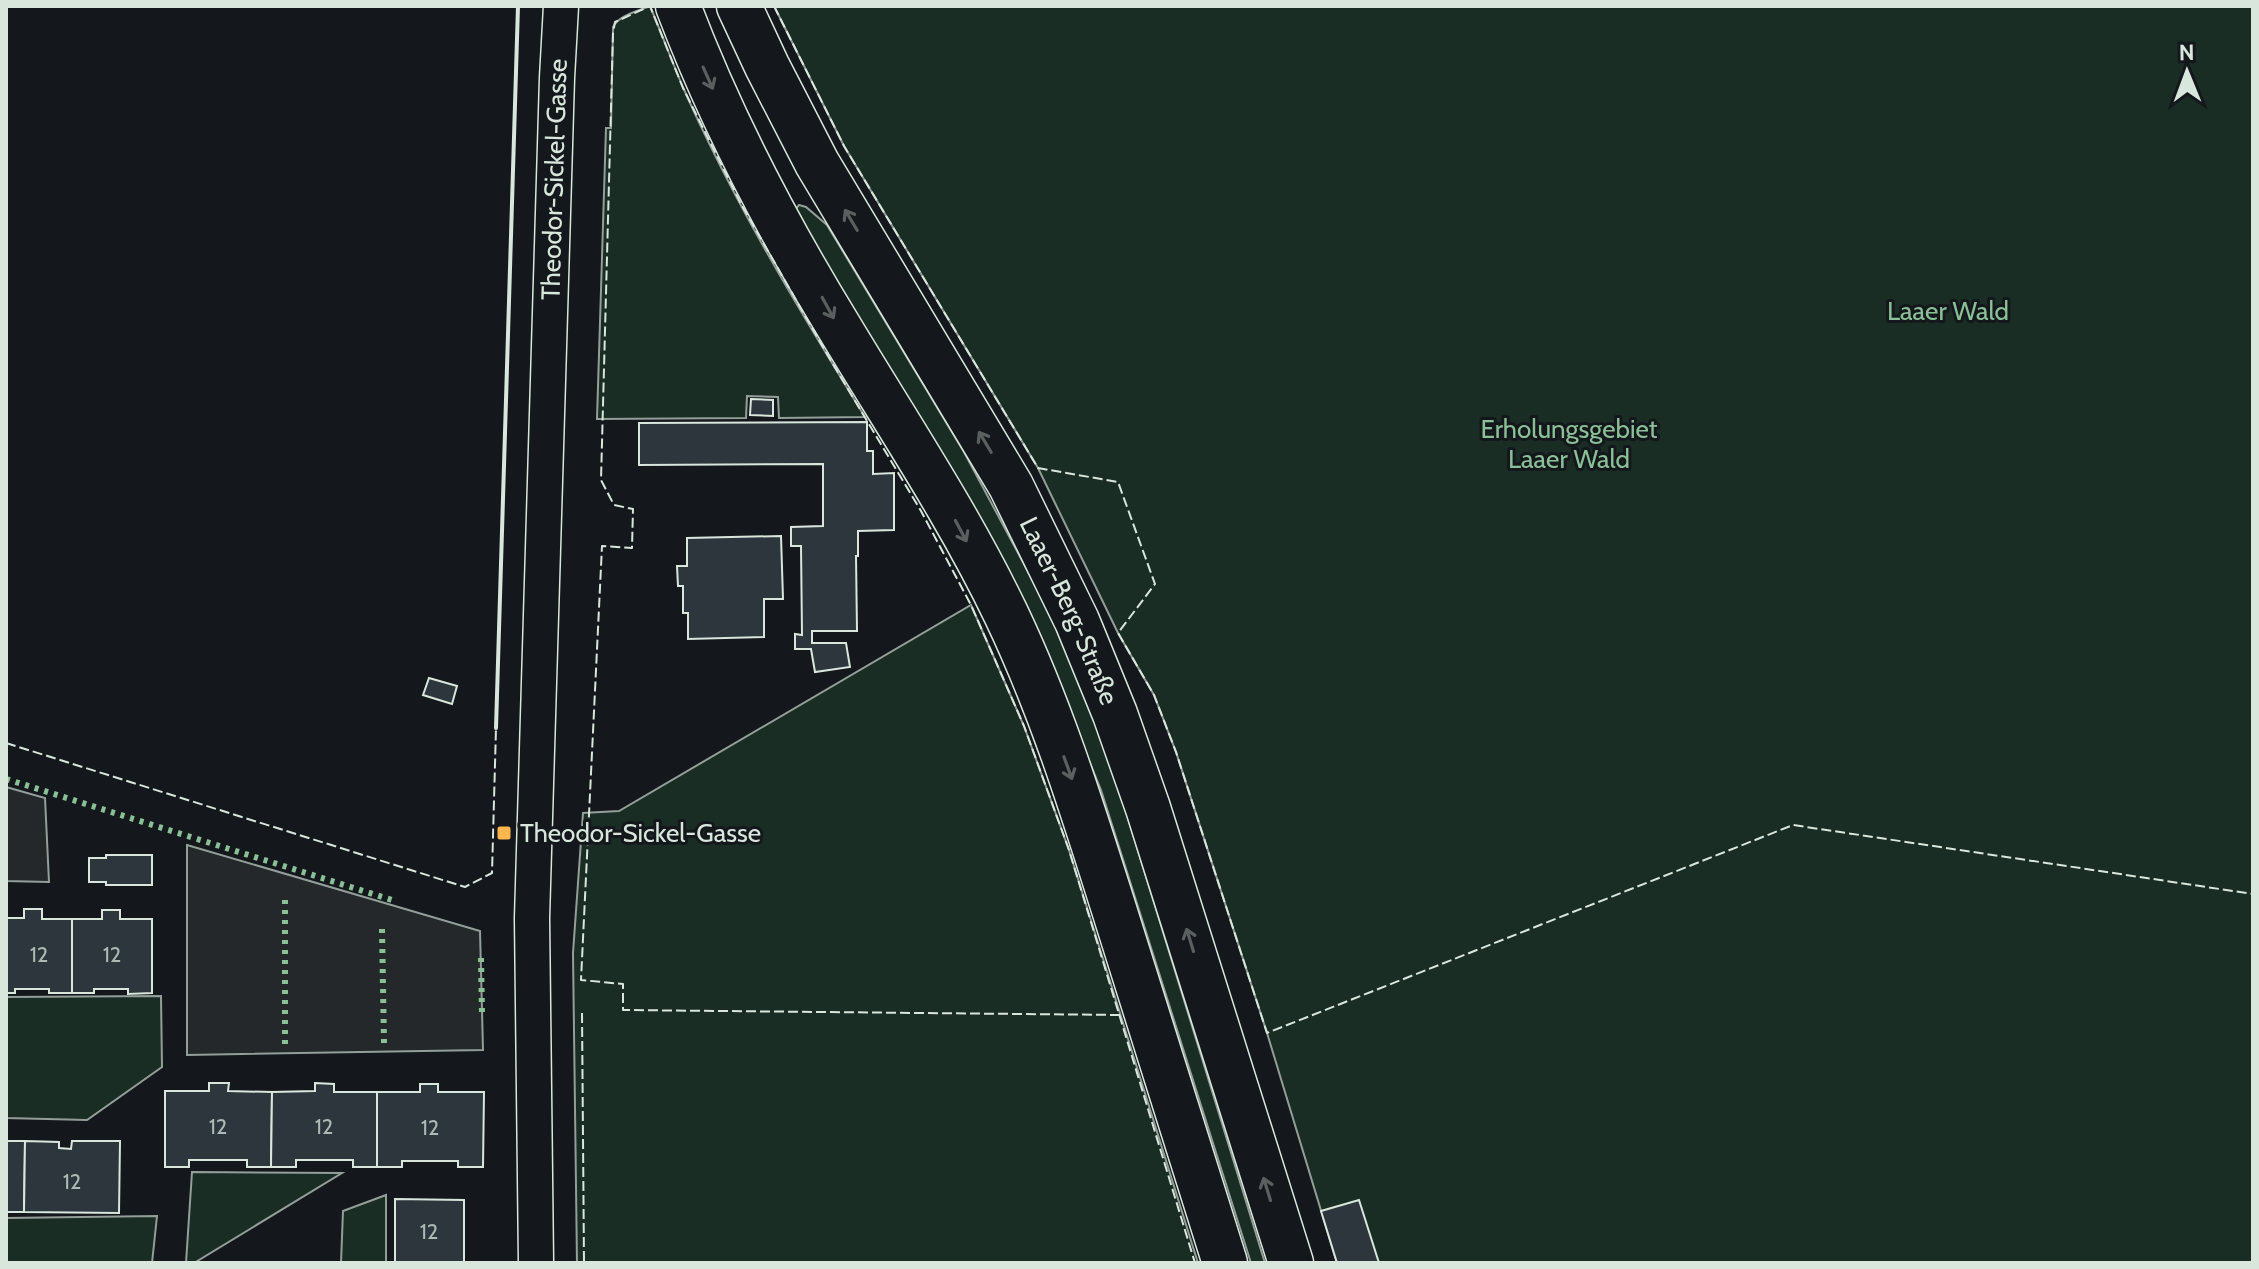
<svg xmlns="http://www.w3.org/2000/svg" width="2259" height="1269" viewBox="0 0 2259 1269" font-family="Cabin,sans-serif">
	<rect width="100%" height="100%" fill="#14181c"/>
	<g fill="#1a2d24" stroke="#939e99" stroke-width="2">
		<path d="M 650,6 C 661,32 671,59 682,85 C 733,201 799,310 865,417 L 779,418 L 778,397 L 747,396 L 746,418 L 597,419 L 606,128 L 611,128 L 613,27 C 619,15 638,11 650,6 Z"/>
		<path d="M 774,6 L 2253,6 L 2253,1263 L 1337,1263 L 1267,1033 L 1176,752 L 1154,695 L 1118,633 L 1038,468 L 844,146 Z"/>
		<path d="M 799,205 L 806,207 L 827,225 L 964,452 L 1033,581 L 1070,657 L 1115,776 L 1265,1263 L 1251,1263 L 1101,790 L 1047,658 L 794,211 Z"/>
		<path d="M 971,605 L 1024,726 L 1069,850 L 1198,1263 L 577,1263 L 573,953 L 583,813 L 619,811 Z"/>
		<path d="M 161,996 L 162,1067 L 87,1120 L 6,1118 L 6,997 Z"/>
		<path d="M 192,1172 L 342,1173 L 194,1263 L 186,1263 Z"/>
		<path d="M 386,1195 L 386,1263 L 341,1263 L 343,1211 Z"/>
		<path d="M 157,1216 L 152,1263 L 6,1263 L 6,1218 Z"/>
	</g>
	<g fill="#24282b" stroke="#939e99" stroke-width="2">
		<path d="M 6,787 L 45,798 L 49,882 L 6,881 Z"/>
		<path d="M 187,845 L 480,931 L 483,1050 L 187,1055 Z"/>
	</g>
	<g fill="#2c363c" stroke="#d8e6dc" stroke-width="2">
		<path d="M 751,399 L 773,400 L 773,416 L 750,415 Z"/>
		<path d="M 867,422 L 867,451 L 873,451 L 873,474 L 894,473 L 894,530 L 858,531 L 858,556 L 856,556 L 857,631 L 812,631 L 812,643 L 846,643 L 850,667 L 815,672 L 811,649 L 795,649 L 795,634 L 802,635 L 801,546 L 791,546 L 791,527 L 823,526 L 823,464 L 639,465 L 639,423 Z"/>
		<path d="M 781,536 L 783,599 L 764,599 L 764,637 L 688,639 L 688,613 L 683,613 L 683,586 L 678,586 L 677,566 L 687,566 L 687,538 Z"/>
		<path d="M 429,678 L 457,686 L 452,704 L 423,695 Z"/>
		<path d="M 106,855 L 152,855 L 152,885 L 106,885 L 106,882 L 89,882 L 89,858 L 106,858 Z"/>
		<path d="M 24,909 L 42,909 L 42,919 L 72,919 L 72,993 L 49,993 L 49,989 L 15,989 L 15,993 L 6,993 L 6,918 L 24,918 Z"/>
		<path d="M 102,910 L 120,910 L 120,919 L 152,919 L 152,993 L 128,994 L 128,989 L 94,989 L 94,993 L 72,993 L 72,919 L 102,919 Z"/>
		<path d="M 209,1083 L 229,1083 L 228,1091 L 272,1092 L 271,1167 L 247,1167 L 247,1160 L 189,1160 L 189,1167 L 165,1167 L 165,1091 L 209,1091 Z"/>
		<path d="M 315,1083 L 334,1084 L 334,1092 L 377,1092 L 377,1167 L 353,1167 L 353,1160 L 296,1160 L 296,1167 L 271,1167 L 272,1092 L 315,1091 Z"/>
		<path d="M 420,1084 L 438,1084 L 438,1092 L 484,1092 L 483,1167 L 458,1167 L 458,1161 L 402,1161 L 402,1167 L 377,1167 L 377,1092 L 420,1092 Z"/>
		<path d="M 6,1141 L 25,1141 L 24,1212 L 6,1212 Z"/>
		<path d="M 25,1141 L 59,1142 L 59,1148 L 71,1149 L 72,1141 L 120,1141 L 119,1213 L 24,1212 Z"/>
		<path d="M 395,1199 L 464,1200 L 464,1263 L 395,1263 Z"/>
		<path d="M 1359,1200 L 1379,1263 L 1337,1263 L 1321,1211 Z"/>
	</g>
	<g fill="none" stroke-linecap="round" stroke-linejoin="round">
		<defs>
			<g id="minor">
				<path id="s1" d="M 536,1263 L 532,918 L 557,78 L 561,6"/>
			</g>
			<g id="secondary">
				<path d="M 678,6 C 720,117 777,226 839,327 C 896,422 958,514 1006,614 C 1051,708 1082,808 1113,906 C 1151,1025 1188,1144 1225,1263"/>
				<path id="s2" d="M 739,6 L 767,66 L 817,163 L 1011,486 L 1077,621 L 1115,714 L 1148,808 L 1291,1263"/>
			</g>
		</defs>
		<use href="#minor" stroke="#d8e6dc" stroke-width="37"/>
		<use href="#secondary" stroke="#d8e6dc" stroke-width="47"/>
		<use href="#minor" stroke="#14181c" stroke-width="34"/>
		<use href="#secondary" stroke="#14181c" stroke-width="44"/>
		<g stroke="#8ac095" stroke-width="6" stroke-dasharray="4 6" stroke-linecap="butt">
			<path d="M 6,779 L 392,900"/>
			<path d="M 285,900 L 285,1045"/>
			<path d="M 382,929 L 384,1043"/>
			<path d="M 481,958 L 482,1014"/>
		</g>
		<g stroke="#d8e6dc" stroke-width="2" stroke-dasharray="10 4" stroke-linecap="butt">
			<path d="M 774,6 L 844,146 L 1038,468 L 1118,482 L 1155,584 L 1118,633 L 1154,695 L 1176,752 L 1267,1033 L 1793,825 L 2253,894"/>
			<path d="M 6,743 L 465,887 L 492,873 L 496,728"/>
			<path d="M 582,1013 L 584,1263"/>
			<path d="M 1120,1015 L 623,1010 L 623,984 L 581,980 L 602,546 L 632,548 L 633,509 L 614,505 L 601,480 L 613,33 L 615,22 L 650,6 L 683,88 L 741,204 L 827,354 L 921,511 L 971,605 L 1024,726 L 1069,850 L 1195,1263"/>
		</g>
		<path stroke="#d8e6dc" stroke-width="4" d="M 496,728 L 518,6"/>
	</g>
	<defs><path id="oneway-shaft" d="M-6 0H5M1.5-3L5.5 0L1.5 3" fill="none" stroke-width="1.6" stroke-linecap="round" stroke-linejoin="round" transform="scale(2)"/></defs>
	<g stroke="#59605f">
		<use href="#oneway-shaft" transform="translate(708 78) rotate(66)"/>
		<use href="#oneway-shaft" transform="translate(851 220) rotate(-121)"/>
		<use href="#oneway-shaft" transform="translate(828 308) rotate(61)"/>
		<use href="#oneway-shaft" transform="translate(985 442) rotate(-121)"/>
		<use href="#oneway-shaft" transform="translate(961 531) rotate(62)"/>
		<use href="#oneway-shaft" transform="translate(1068 768) rotate(70)"/>
		<use href="#oneway-shaft" transform="translate(1190 940) rotate(-107)"/>
		<use href="#oneway-shaft" transform="translate(1267 1189) rotate(-107)"/>
	</g>
	<rect fill="#ffb74d" stroke="#14181c" stroke-width="3" x="496" y="825" width="16" height="16" rx="4"/>
	<g text-anchor="middle" stroke-width="6" stroke-linejoin="round" paint-order="stroke">
		<g font-size="22" fill="#adbab4">
			<text x="39" y="962">12</text>
			<text x="112" y="962">12</text>
			<text x="218" y="1134">12</text>
			<text x="324" y="1134">12</text>
			<text x="430" y="1135">12</text>
			<text x="72" y="1189">12</text>
			<text x="429" y="1239">12</text>
		</g>
		<g font-size="26" fill="#d8e6dc" stroke="#14181c">
			<text dy="9" stroke="none"><textPath href="#s1" startOffset="1084">Theodor-Sickel-Gasse</textPath></text>
			<text dy="9" stroke="none"><textPath href="#s2" startOffset="690">Laaer-Berg-Straße</textPath></text>
		</g>
		<g font-size="26" fill="#8ac095" stroke="#14181c">
			<text x="1948" y="320">Laaer Wald</text>
			<text x="1569" y="438">Erholungsgebiet<tspan x="1569" dy="30">Laaer Wald</tspan></text>
		</g>
		<g font-size="26" fill="#d8e6dc" stroke="#14181c" text-anchor="start">
			<text x="520" y="842">Theodor-Sickel-Gasse</text>
		</g>
	</g>
	<rect width="2259" height="1269" fill="none" stroke="#d8e6dc" stroke-width="16"/>
	<g transform="translate(2187 72) rotate(359)" stroke="#14181c" stroke-width="6" paint-order="stroke">
	<path d="M0-6L14 30L0 20L-14 30Z" fill="#d8e6dc"/>
	<text y="-12" font-size="22" font-weight="bold" text-anchor="middle" fill="#d8e6dc">N</text>
	</g>
</svg>
